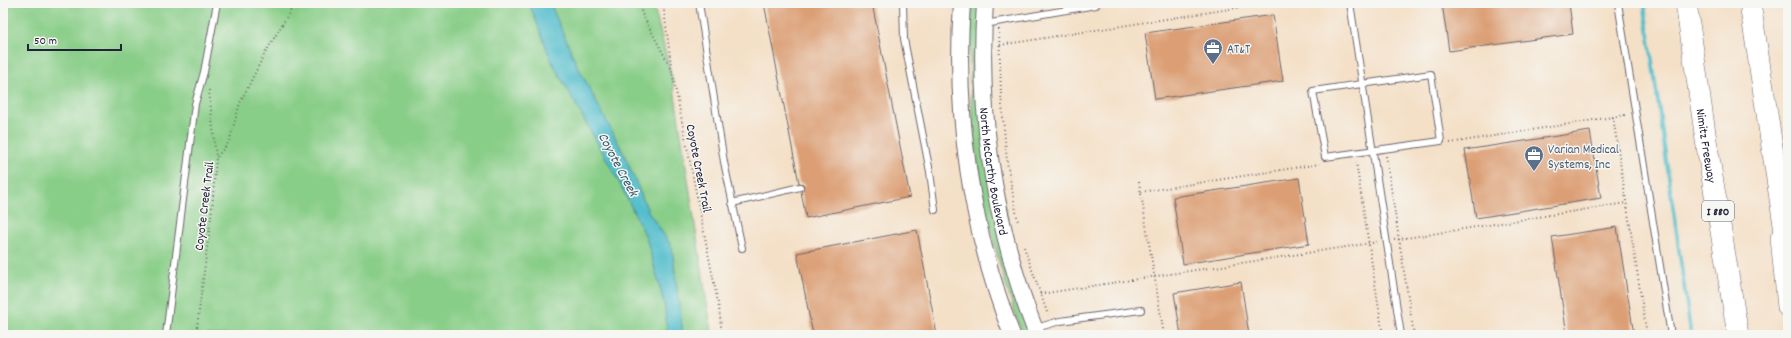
<svg xmlns="http://www.w3.org/2000/svg" width="1791" height="338" viewBox="0 0 1791 338" font-family="Dekko,sans-serif">
	<rect width="100%" height="100%" fill="#f6f6f2"/>
	<filter id="ink" filterUnits="userSpaceOnUse"><feTurbulence type="fractalNoise" baseFrequency=".025" numOctaves="2"/><feDisplacementMap in="SourceGraphic" scale="8" xChannelSelector="R" yChannelSelector="G"/><feConvolveMatrix kernelMatrix="1 2 1 2 8 2 1 2 1" color-interpolation-filters="sRGB"/></filter>
	<filter id="wash" filterUnits="userSpaceOnUse"><feTurbulence type="fractalNoise" baseFrequency=".012" numOctaves="4" result="noise"/><feDisplacementMap in="SourceGraphic" scale="16" xChannelSelector="R" yChannelSelector="G"/><feGaussianBlur stdDeviation="0.9" result="paint"/><feColorMatrix in="noise" values="0 0 0 0 0 0 0 0 0 0 0 0 0 0 0 0 0 1.4 0 .05"/><feComposite in="paint" operator="in"/></filter>
	<g filter="url(#wash)">
		<rect width="100%" height="100%" fill="#f4e0c7"/>
		<g fill="#89ce88" stroke="#567862">
			<path d="M 3,3 L 653,3 L 673,82 L 712,335 L 3,335 Z"/>
			<path d="M 972,3 L 981,3 L 979,86 L 1033,335 L 1023,335 C 983,228 963,117 972,3 Z"/>
		</g>
		<path fill="#52becc" stroke="#3a7084" d="M 529,3 L 550,3 L 577,65 L 624,154 L 648,211 L 672,247 L 683,335 L 668,335 L 664,303 L 646,237 L 620,184 L 552,62 Z"/>
		<g fill="none" stroke-linecap="round" stroke-linejoin="round">
			<path stroke="#52becc" stroke-width="3.5" d="M 1644,3 L 1691,335"/>
		</g>
		<g id="blocks">
			<g fill="#dc9f75">
				<path d="M 764,3 L 872,3 L 910,197 L 806,218 L 801,191 L 804,186 L 803,184 L 799,183 Z"/>
				<path d="M 1442,3 L 1569,3 L 1573,34 L 1449,51 Z"/>
				<path d="M 1273,15 L 1283,81 L 1155,99 L 1145,33 Z"/>
				<path d="M 1590,131 L 1601,198 L 1476,218 L 1465,150 Z"/>
				<path d="M 1299,178 L 1309,244 L 1183,264 L 1173,197 Z"/>
				<path d="M 1617,227 L 1634,335 L 1567,335 L 1552,237 Z"/>
				<path d="M 917,230 L 937,335 L 813,335 L 797,253 Z"/>
				<path d="M 1241,282 L 1249,335 L 1181,335 L 1174,293 Z"/>
			</g>
		</g>
	</g>
	<g filter="url(#ink)">
		<use href="#blocks" fill-opacity="0" stroke="#6c646c" stroke-width="1"/>
		<g fill="none" stroke-linecap="round" stroke-linejoin="round">
			<defs>
				<g id="service">
					<path d="M 699,3 L 724,162 L 742,248"/>
					<path d="M 903,3 L 904,39 L 930,172 L 935,210"/>
					<path d="M 1350,3 L 1401,335"/>
					<path d="M 1618,3 L 1671,335"/>
					<path d="M 985,24 L 1096,5"/>
					<path d="M 1431,74 L 1441,141 L 1325,157 L 1313,91 Z"/>
					<path d="M 732,203 L 800,187"/>
					<path d="M 1036,328 L 1060,321 L 1141,310"/>
					<path d="M 166,335 L 195,104 L 204,72 L 217,3"/>
				</g>
				<g id="secondary">
					<path d="M 962,3 C 954,116 971,230 1012,335"/>
					<path id="s1" d="M 985,3 C 977,117 995,229 1037,335"/>
				</g>
				<g id="motorway">
					<path id="s2" d="M 1686,3 L 1706,140 L 1738,335"/>
					<path d="M 1750,3 L 1788,251"/>
					<path d="M 1781,238 L 1788,307"/>
				</g>
			</defs>
			<use href="#service" stroke="#6c646c" stroke-width="8"/>
			<use href="#secondary" stroke="#6c646c" stroke-width="18"/>
			<use href="#motorway" stroke="#6c646c" stroke-width="22"/>
			<g stroke="#6c646c" stroke-width="2" stroke-dasharray="1 3" stroke-linecap="butt">
				<path d="M 639,3 L 642,14 L 672,70"/>
				<path d="M 663,3 L 672,71 L 719,308 L 722,335"/>
				<path d="M 999,29 L 1001,95 L 1007,162 L 1018,222"/>
				<path d="M 1000,45 L 1268,3"/>
				<path d="M 209,90 L 216,158"/>
				<path d="M 1613,117 L 1647,335"/>
				<path d="M 1450,143 L 1625,115"/>
				<path d="M 1386,156 L 1414,335"/>
				<path d="M 1356,162 L 1383,335"/>
				<path d="M 1139,182 L 1164,335"/>
				<path d="M 1141,192 L 1319,164"/>
				<path d="M 1394,240 L 1626,203"/>
				<path d="M 1024,247 L 1048,315"/>
				<path d="M 1040,294 L 1378,242"/>
				<path d="M 196,335 L 212,209 L 216,158 L 229,142 L 240,103 L 264,55 L 295,3"/>
			</g>
			<use href="#service" stroke="#fff" stroke-width="6"/>
			<use href="#secondary" stroke="#fff" stroke-width="16"/>
			<use href="#motorway" stroke="#fff" stroke-width="21"/>
		</g>
	</g>
	<defs>
		<symbol id="office-pin" viewBox="-11 -11 22 30"><path d="M0 17L-7.5 6A9.5 9.5 0 1 1 7.5 6Z" fill="#5c6f8a" stroke="#f6f6f2"/><path d="M-6-3h4V-5.5h4V-3h4V5H-6ZM-1-4.5V-3h2v-1.5ZM-6 0V1H6V0Z" fill="#fff"/></symbol>
	</defs>
	<g fill-rule="evenodd">
		<use href="#office-pin" x="1202" y="37" width="22" height="30"/>
		<use href="#office-pin" x="1523" y="144" width="22" height="30"/>
	</g>
	<g text-anchor="middle" stroke-width="3" stroke-linejoin="round" paint-order="stroke">
		<rect fill="#f6f6f2" stroke="#626272" stroke-width="1" x="1702" y="201" width="32" height="20" rx="3"/>
		<g font-size="12" font-weight="bold" fill="#22223b">
			<text x="1718" y="215">I 880</text>
		</g>
		<g font-size="13" fill="#4e5e75" stroke="#f6f6f2" text-anchor="start">
			<text x="1227" y="53">AT&amp;T</text>
			<text x="1548" y="153">Varian Medical<tspan x="1548" dy="15">Systems, Inc</tspan></text>
		</g>
		<g font-size="13" fill="#22223b" stroke="#f6f6f2">
			<text dy="5" stroke="none"><textPath href="#s2" startOffset="144">Nimitz Freeway</textPath></text>
			<text transform="translate(700 168) rotate(79)" y="5">Coyote Creek Trail</text>
			<text dy="5" stroke="none"><textPath href="#s1" startOffset="169">North McCarthy Boulevard</textPath></text>
			<text transform="translate(203 206) rotate(-83)" y="5">Coyote Creek Trail</text>
		</g>
		<g font-size="14" font-style="italic" fill="#33596e" stroke="#f6f6f2">
			<text transform="translate(619 164) rotate(62)" y="5">Coyote Creek</text>
		</g>
	</g>
	<rect width="1791" height="338" fill="none" stroke="#f6f6f2" stroke-width="16"/>
	<path d="M28 44v6h93v-6" fill="none" stroke="#22223b" stroke-width="2"/>
	<text x="34" y="44" font-size="12" fill="#22223b" stroke="#f6f6f2" stroke-width="3" paint-order="stroke">50 m</text>
</svg>
